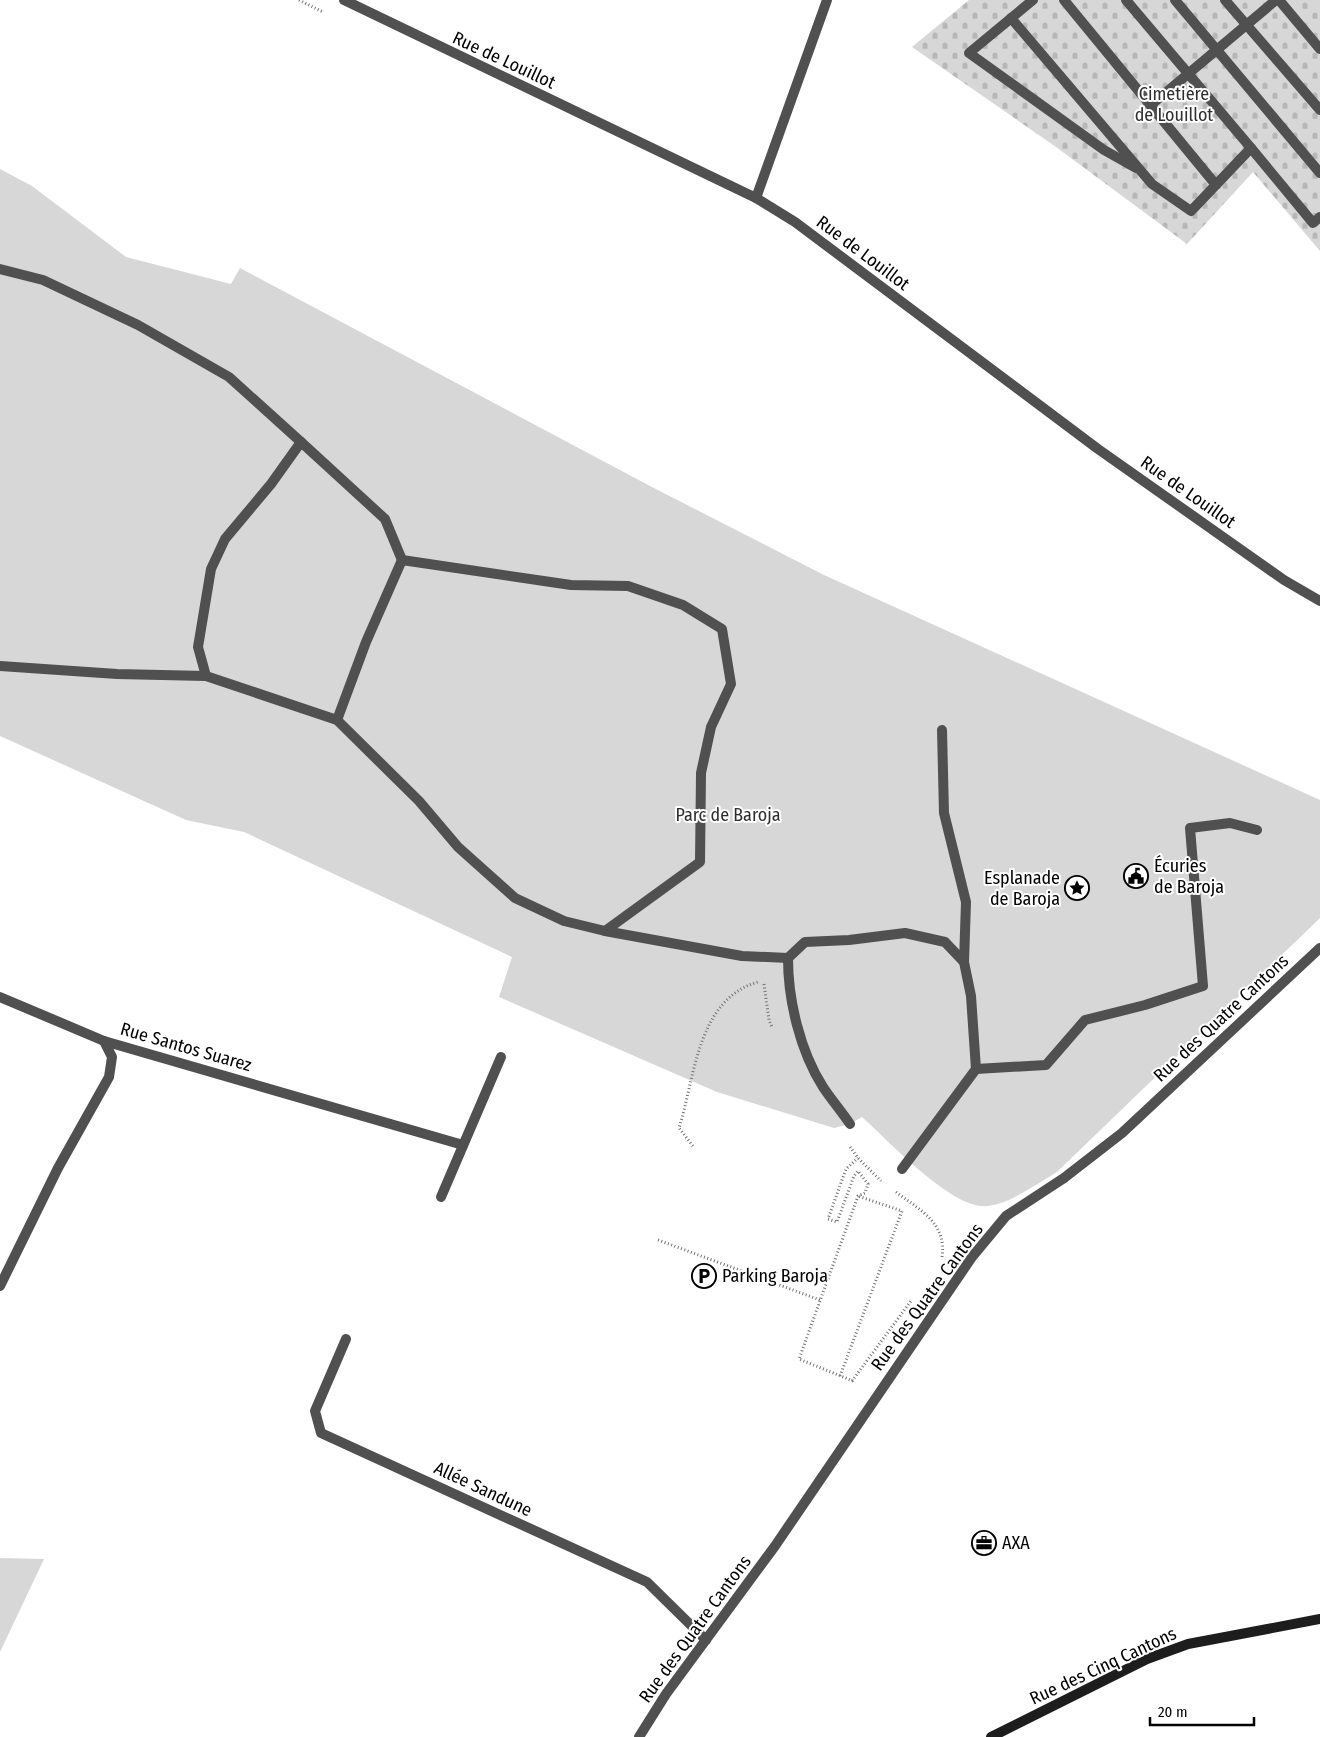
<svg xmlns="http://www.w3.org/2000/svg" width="1320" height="1737" viewBox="0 0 1320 1737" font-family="'Fira Sans Condensed',sans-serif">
	<defs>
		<pattern id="cemetery-stones" width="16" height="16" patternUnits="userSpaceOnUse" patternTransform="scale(1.25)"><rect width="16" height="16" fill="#d7d7d7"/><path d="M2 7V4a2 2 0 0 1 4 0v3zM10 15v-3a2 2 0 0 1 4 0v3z" fill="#b7b7b7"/></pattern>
	</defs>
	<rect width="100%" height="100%" fill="#fff"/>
	<path fill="url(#cemetery-stones)" d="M 969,0 L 1320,0 L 1320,251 L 1253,172 L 1187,244 L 1056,147 L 912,47 Z"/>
	<g fill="#d7d7d7">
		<path d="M 0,169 L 32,186 L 126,257 L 231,284 L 240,268 L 650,486 L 824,575 L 1320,800 L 1320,918 L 1057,1172 C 1036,1184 1012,1203 988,1206 C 953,1211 888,1140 862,1117 L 850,1124 L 834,1128 L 717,1092 L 499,997 L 512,957 L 244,832 L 186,820 L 0,736 Z"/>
		<path d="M 0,1558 L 44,1559 L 0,1652 Z"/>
	</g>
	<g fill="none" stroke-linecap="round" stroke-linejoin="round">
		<g stroke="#727272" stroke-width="3" stroke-dasharray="1 2.5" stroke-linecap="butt">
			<path d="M 299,0 L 323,12"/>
			<path d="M 764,984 L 769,1020 L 772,1027"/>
			<path d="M 693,1146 L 679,1128 C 695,1078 697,999 758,982"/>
			<path d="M 850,1147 L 858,1158 L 881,1181"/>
			<path d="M 896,1192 C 920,1210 947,1223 942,1257"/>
			<path d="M 658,1240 L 820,1300"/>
			<path d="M 840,1376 L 902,1211 L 858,1196"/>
			<path d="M 852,1381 L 911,1301"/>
			<path d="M 853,1381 L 799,1359 L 858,1196 L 865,1193 L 868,1184 L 858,1171 L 854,1176 L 837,1222 L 828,1219 L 846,1169 L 858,1158"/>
		</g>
		<g stroke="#505050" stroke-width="10">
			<path d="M 1033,0 L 969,53 L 1104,150 L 1136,168"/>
			<path d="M 1064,0 L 1216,185"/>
			<path d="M 1126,0 L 1251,148"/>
			<path d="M 1175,0 L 1320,173"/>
			<path d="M 1225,0 L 1320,110"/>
			<path d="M 1279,0 L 1320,49"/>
			<path d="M 1011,18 L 1152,184 L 1191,211 L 1251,148 L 1313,223 L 1320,217"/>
			<path d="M 1151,105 L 1276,0"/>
			<path d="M 0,269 L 43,280 L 138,325 L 229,377 L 301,442"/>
			<path d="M 402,560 L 385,519 L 301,442 L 271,484 L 225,539 L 211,569 L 198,647 L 206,676 L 337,720 L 419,801 L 458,847 L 515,898 L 564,921 L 605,931 L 742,956 L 788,958"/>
			<path d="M 0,666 L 117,674 L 206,676"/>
			<path d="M 337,720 L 366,642 L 402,560 L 571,585 L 628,586 L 683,605 L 722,629 L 731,684 L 711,727 L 701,773 L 700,862 L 605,931"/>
			<path d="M 942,730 L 944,813 L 966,902 L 964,962"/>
			<path d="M 976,1069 L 1046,1065 L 1085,1020 L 1145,1005 L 1203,986 L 1190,828 L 1230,823 L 1257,830"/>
			<path d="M 850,1124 C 841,1111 831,1099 823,1087 C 800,1051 788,1000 788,958 L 805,942 L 849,940 L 905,933 L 945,942 L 964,962 L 971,996 L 976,1069 L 902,1169"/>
		</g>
		<g stroke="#505050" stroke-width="10">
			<path d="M 344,0 L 756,198 L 795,222 L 1098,449 L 1284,580 L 1320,601"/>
			<path d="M 756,198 L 827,0"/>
			<path d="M 0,997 L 104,1041 L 463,1145"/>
			<path d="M 441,1197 L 501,1057"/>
			<path d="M 0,1286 L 58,1168 L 109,1077 L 112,1057 L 104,1041"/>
			<path d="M 346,1339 L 315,1411 L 321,1433 L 647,1582 L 706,1640"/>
			<path d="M 639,1737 L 666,1694 L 775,1546 L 972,1257 L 1006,1216 L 1064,1178 L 1122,1133 L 1320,948"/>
		</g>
		<path stroke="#1d1d1d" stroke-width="10" d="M 991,1737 L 1147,1659 L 1188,1644 L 1320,1619"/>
	</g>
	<defs>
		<symbol id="civic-ring" viewBox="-11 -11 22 22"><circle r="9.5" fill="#fff" stroke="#000" stroke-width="1.5"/><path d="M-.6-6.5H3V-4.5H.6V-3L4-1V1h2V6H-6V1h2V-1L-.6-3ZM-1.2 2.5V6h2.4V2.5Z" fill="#000"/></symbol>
		<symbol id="sight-ring" viewBox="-11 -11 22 22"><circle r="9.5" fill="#fff" stroke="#000" stroke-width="1.5"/><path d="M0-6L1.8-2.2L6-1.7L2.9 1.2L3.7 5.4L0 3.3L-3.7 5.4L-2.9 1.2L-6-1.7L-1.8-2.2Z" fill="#000"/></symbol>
		<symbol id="parking-ring" viewBox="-11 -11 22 22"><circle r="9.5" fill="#fff" stroke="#000" stroke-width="1.5"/><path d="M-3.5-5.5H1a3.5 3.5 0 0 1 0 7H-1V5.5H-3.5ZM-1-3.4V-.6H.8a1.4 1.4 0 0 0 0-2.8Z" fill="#000"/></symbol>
		<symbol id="office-ring" viewBox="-11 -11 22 22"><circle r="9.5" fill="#fff" stroke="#000" stroke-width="1.5"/><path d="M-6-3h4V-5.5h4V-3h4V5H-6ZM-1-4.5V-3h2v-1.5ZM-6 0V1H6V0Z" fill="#000"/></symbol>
	</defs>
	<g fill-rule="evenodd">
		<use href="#civic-ring" x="1122" y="862" width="28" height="28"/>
		<use href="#sight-ring" x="1063" y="874" width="28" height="28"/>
		<use href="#parking-ring" x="690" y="1262" width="28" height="28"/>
		<use href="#office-ring" x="970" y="1529" width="28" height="28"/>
	</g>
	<g text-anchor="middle" stroke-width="4" stroke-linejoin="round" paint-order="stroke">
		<g font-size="18" fill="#000" stroke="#fff">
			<text transform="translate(504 60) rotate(25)" y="6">Rue de Louillot</text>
			<text transform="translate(863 253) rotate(37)" y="6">Rue de Louillot</text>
			<text transform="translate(1188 492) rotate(35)" y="6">Rue de Louillot</text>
			<text transform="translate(1221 1018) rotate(-43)" y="6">Rue des Quatre Cantons</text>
			<text transform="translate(186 1047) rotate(16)" y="6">Rue Santos Suarez</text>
			<text transform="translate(927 1297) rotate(-54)" y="6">Rue des Quatre Cantons</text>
			<text transform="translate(483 1489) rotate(25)" y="6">Allée Sandune</text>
			<text transform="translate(695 1629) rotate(-54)" y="6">Rue des Quatre Cantons</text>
			<text transform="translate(1103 1666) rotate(-25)" y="6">Rue des Cinq Cantons</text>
		</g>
		<g font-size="18" fill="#2e2e2e" stroke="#fff">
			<text x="1174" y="100">Cimetière<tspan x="1174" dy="21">de Louillot</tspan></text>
			<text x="728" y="821">Parc de Baroja</text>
		</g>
		<g font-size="18" fill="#000" stroke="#fff" text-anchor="start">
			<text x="1154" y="872">Écuries<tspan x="1154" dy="21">de Baroja</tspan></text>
			<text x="1060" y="884" text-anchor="end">Esplanade<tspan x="1060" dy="21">de Baroja</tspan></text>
			<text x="722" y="1282">Parking Baroja</text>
			<text x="1002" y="1549">AXA</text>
		</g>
	</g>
	<path d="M1150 1717v8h104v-8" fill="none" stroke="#000000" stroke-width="2.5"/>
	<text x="1158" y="1717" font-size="15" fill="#000000" stroke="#ffffff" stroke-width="4" paint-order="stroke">20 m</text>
</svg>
